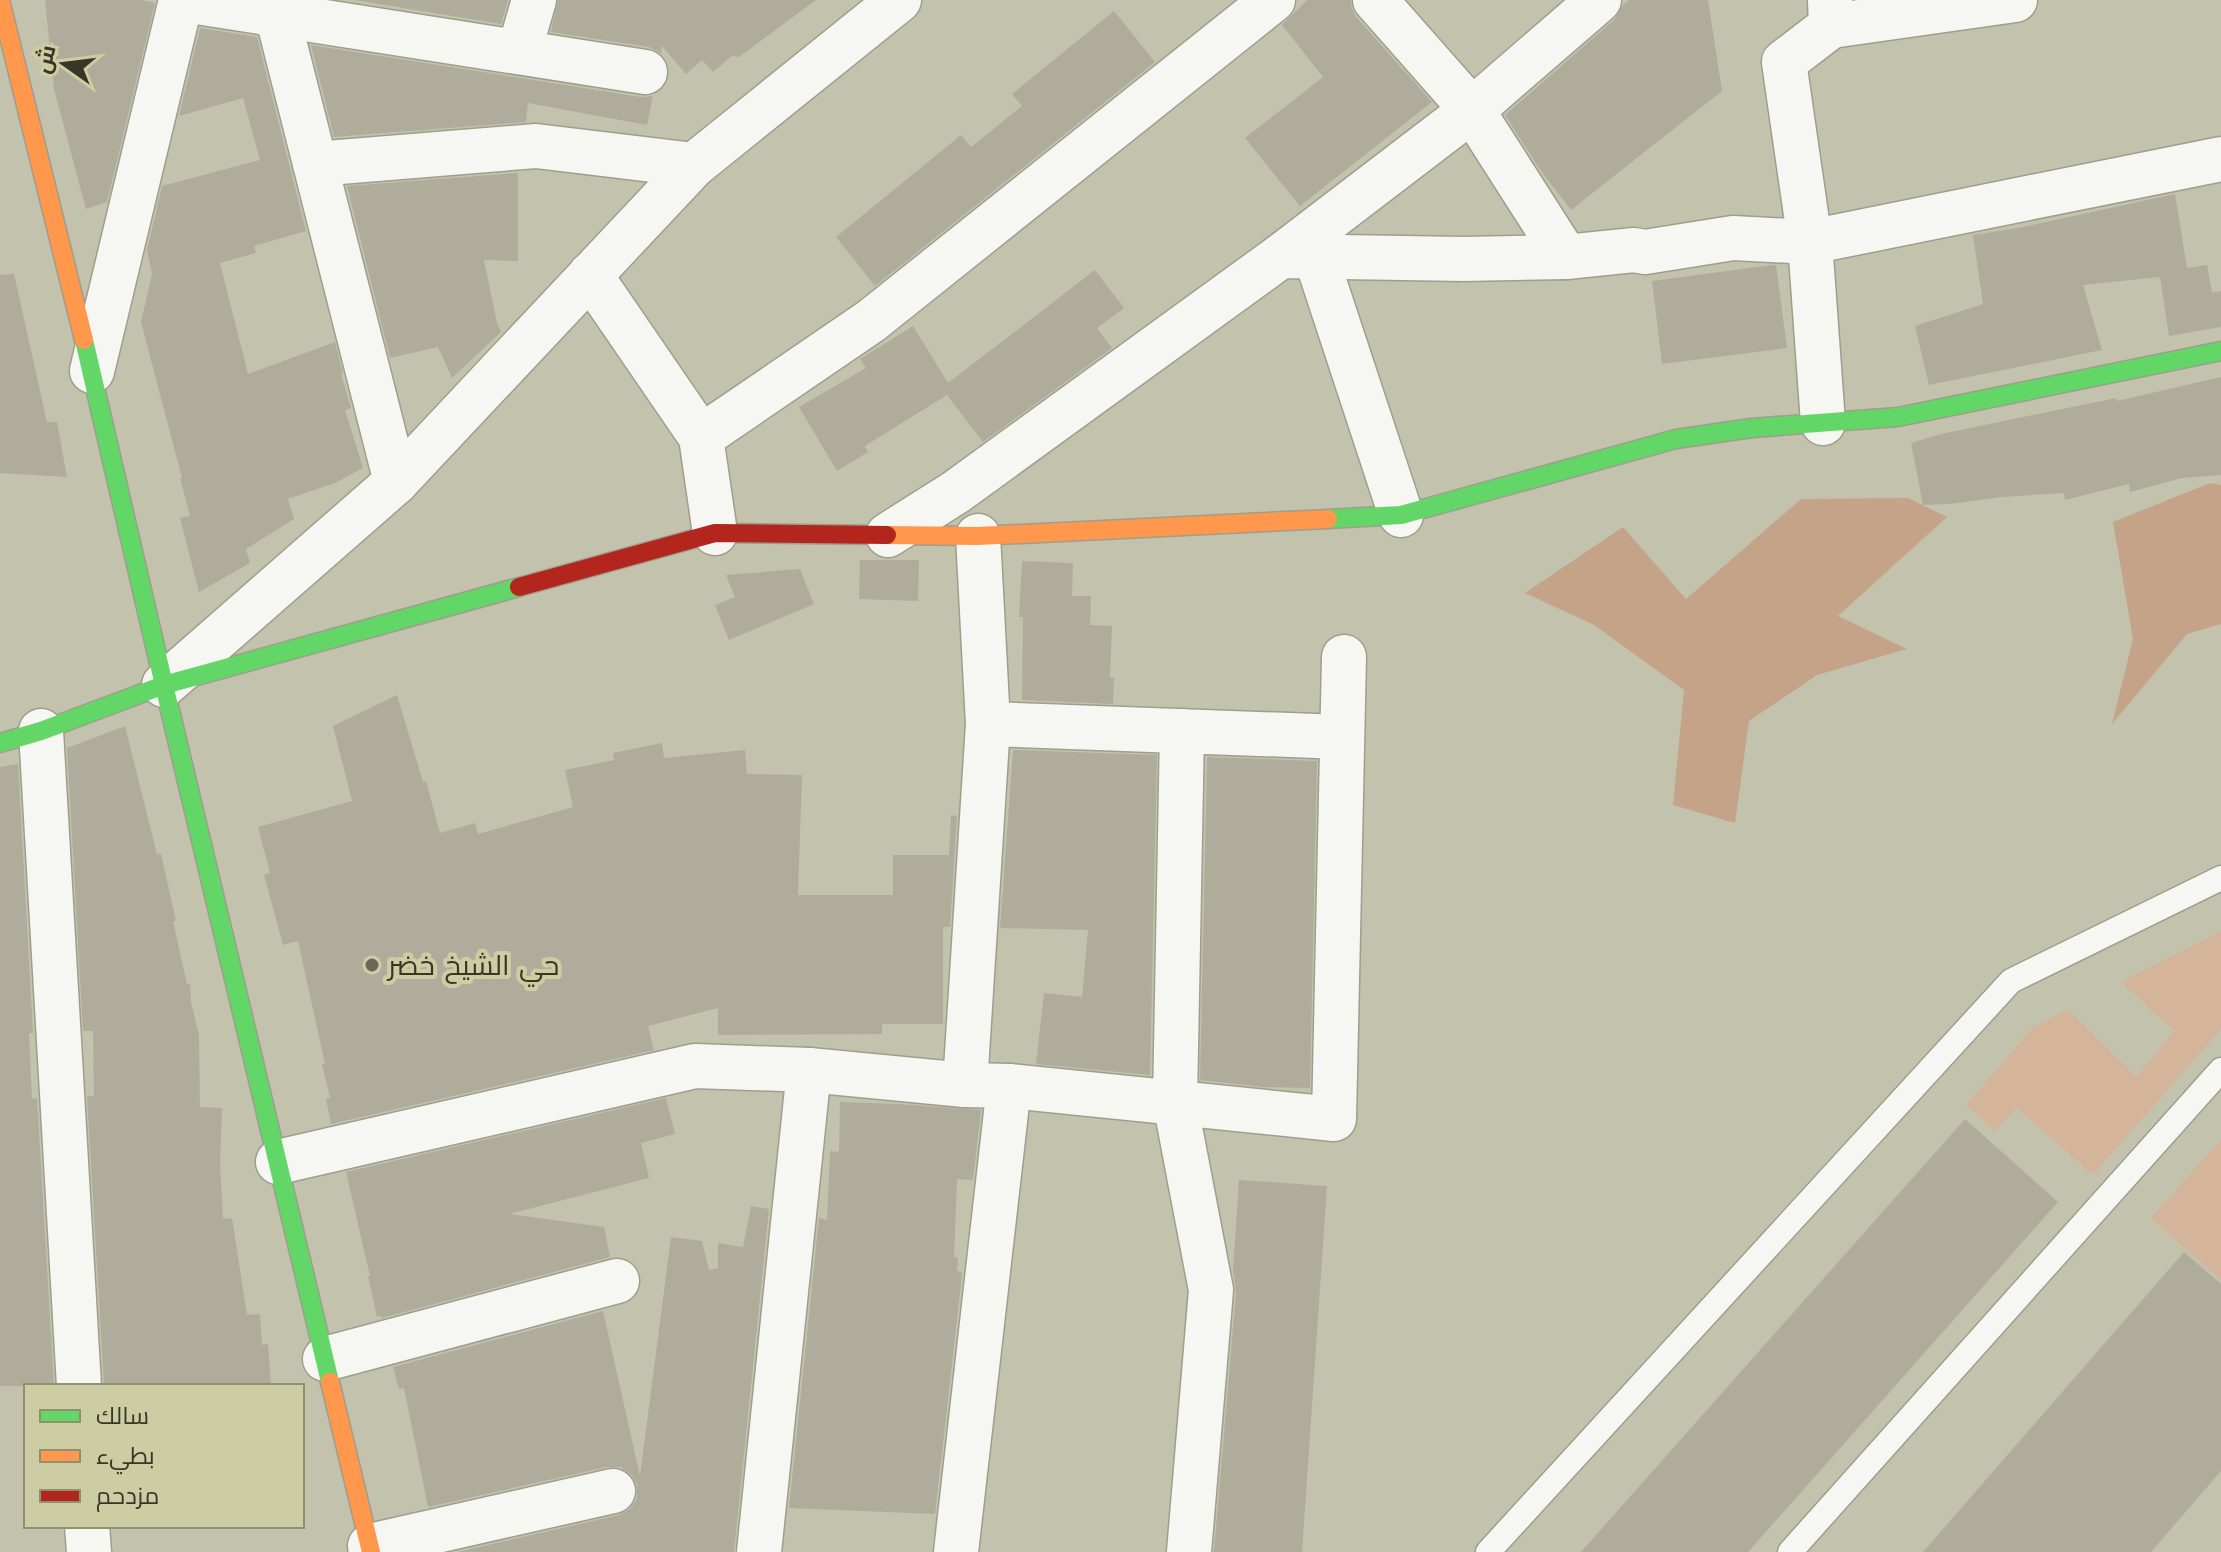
<svg xmlns="http://www.w3.org/2000/svg" width="2221" height="1552" viewBox="0 0 2221 1552" font-family="'Work Sans',Cairo,sans-serif">
	<rect width="100%" height="100%" fill="#c3c3ad"/>
	<g fill="#d4b59c">
		<path d="M 2221,931 L 2221,1029 L 2093,1175 L 2017,1108 L 1995,1131 L 1966,1105 L 2033,1027 L 2068,1009 L 2137,1077 L 2174,1031 L 2121,982 Z"/>
		<path d="M 2221,1139 L 2221,1280 L 2151,1218 Z"/>
	</g>
	<g fill="#c5a388">
		<path d="M 2210,483 L 2221,485 L 2221,624 L 2187,634 L 2112,724 L 2133,639 L 2113,522 Z"/>
		<path d="M 1908,498 L 1947,517 L 1838,616 L 1907,649 L 1817,675 L 1749,721 L 1735,823 L 1673,805 L 1684,690 L 1594,625 L 1525,593 L 1623,527 L 1686,599 L 1801,499 Z"/>
	</g>
	<g fill="#b0ac9b">
		<path d="M 45,0 L 142,0 L 155,3 L 107,202 L 86,209 L 54,89 Z"/>
		<path d="M 355,0 L 508,0 L 501,24 Z"/>
		<path d="M 558,0 L 816,0 L 739,57 L 732,56 L 713,72 L 702,60 L 686,74 L 662,46 L 661,53 L 649,47 L 551,32 Z"/>
		<path d="M 1307,0 L 1351,0 L 1351,6 L 1356,17 L 1432,102 L 1300,206 L 1245,138 L 1323,77 L 1282,25 Z"/>
		<path d="M 1629,0 L 1708,0 L 1722,91 L 1571,210 L 1541,171 L 1505,115 L 1615,19 L 1623,5 Z"/>
		<path d="M 1114,11 L 1155,62 L 875,286 L 836,237 L 961,135 L 971,147 L 1022,106 L 1012,94 Z"/>
		<path d="M 200,28 L 257,37 L 306,231 L 254,246 L 256,253 L 220,263 L 248,374 L 335,342 L 343,374 L 341,374 L 351,408 L 345,410 L 363,468 L 335,483 L 288,499 L 294,519 L 246,549 L 250,563 L 199,592 L 180,518 L 190,516 L 180,478 L 182,478 L 141,322 L 152,274 L 147,250 L 162,186 L 260,160 L 243,98 L 179,116 Z"/>
		<path d="M 311,45 L 641,97 L 653,96 L 647,125 L 528,103 L 526,122 L 334,137 Z"/>
		<path d="M 518,173 L 518,261 L 484,260 L 497,323 L 501,332 L 452,378 L 438,347 L 390,358 L 347,186 Z"/>
		<path d="M 2175,194 L 2187,268 L 2207,265 L 2212,293 L 2221,291 L 2221,327 L 2169,336 L 2160,277 L 2083,285 L 2102,350 L 1929,385 L 1915,326 L 1983,304 L 1973,235 L 2018,228 Z"/>
		<path d="M 1772,265 L 1776,265 L 1787,348 L 1662,364 L 1652,281 Z"/>
		<path d="M 1095,270 L 1124,308 L 1097,328 L 1112,348 L 983,442 L 947,395 L 865,446 L 868,452 L 837,471 L 799,407 L 866,368 L 860,359 L 913,326 L 948,383 Z"/>
		<path d="M 14,274 L 47,422 L 57,422 L 67,477 L 0,473 L 0,275 Z"/>
		<path d="M 2221,377 L 2221,475 L 2182,478 L 2130,492 L 2129,484 L 2065,500 L 2064,493 L 2002,497 L 1950,504 L 1923,505 L 1911,443 L 1941,434 L 2116,398 L 2117,401 Z"/>
		<path d="M 860,560 L 919,560 L 918,601 L 859,599 Z"/>
		<path d="M 1022,561 L 1073,563 L 1072,596 L 1091,596 L 1090,625 L 1112,626 L 1110,677 L 1114,678 L 1113,704 L 1022,700 L 1023,617 L 1019,617 Z"/>
		<path d="M 800,569 L 814,604 L 729,640 L 715,605 L 735,597 L 726,575 Z"/>
		<path d="M 397,695 L 423,782 L 426,781 L 440,833 L 475,823 L 478,834 L 573,807 L 565,770 L 614,760 L 613,753 L 662,743 L 664,758 L 745,750 L 747,774 L 802,775 L 798,895 L 893,895 L 893,855 L 949,855 L 951,815 L 957,816 L 950,927 L 943,927 L 943,1024 L 882,1024 L 882,1034 L 718,1035 L 718,1008 L 648,1026 L 654,1050 L 331,1124 L 326,1099 L 330,1098 L 322,1064 L 325,1064 L 298,941 L 283,945 L 264,875 L 270,873 L 258,827 L 352,801 L 333,726 Z"/>
		<path d="M 125,726 L 157,854 L 161,854 L 176,921 L 173,921 L 187,984 L 190,984 L 191,1002 L 199,1035 L 200,1107 L 222,1108 L 220,1164 L 223,1219 L 232,1218 L 247,1315 L 260,1314 L 262,1345 L 268,1344 L 271,1386 L 104,1386 L 87,1096 L 94,1096 L 93,1031 L 83,1031 L 67,748 Z"/>
		<path d="M 1013,750 L 1157,755 L 1150,1075 L 1036,1064 L 1044,993 L 1082,997 L 1088,930 L 1000,928 Z"/>
		<path d="M 1207,757 L 1317,761 L 1310,1088 L 1263,1087 L 1200,1080 Z"/>
		<path d="M 18,764 L 33,1033 L 29,1033 L 32,1099 L 37,1098 L 54,1386 L 0,1386 L 0,767 Z"/>
		<path d="M 666,1098 L 675,1134 L 641,1143 L 649,1178 L 509,1214 L 604,1227 L 610,1257 L 382,1318 L 381,1316 L 377,1317 L 368,1276 L 370,1276 L 346,1172 Z"/>
		<path d="M 840,1102 L 898,1104 L 981,1110 L 973,1180 L 957,1179 L 954,1257 L 958,1258 L 957,1271 L 962,1272 L 961,1284 L 935,1514 L 789,1508 L 819,1218 L 827,1220 L 830,1151 L 839,1152 Z"/>
		<path d="M 1965,1119 L 2058,1202 L 1748,1552 L 1581,1552 Z"/>
		<path d="M 1239,1180 L 1327,1186 L 1302,1552 L 1214,1552 L 1236,1292 L 1233,1270 Z"/>
		<path d="M 751,1206 L 769,1209 L 734,1552 L 457,1552 L 619,1515 L 630,1509 L 637,1499 L 637,1485 L 631,1474 L 621,1467 L 607,1467 L 428,1507 L 404,1388 L 399,1389 L 393,1367 L 603,1311 L 640,1476 L 671,1237 L 702,1241 L 709,1270 L 718,1268 L 718,1243 L 743,1247 Z"/>
		<path d="M 2184,1252 L 2221,1284 L 2221,1471 L 2151,1552 L 1923,1552 Z"/>
	</g>
	<g fill="none" stroke-linecap="round" stroke-linejoin="round">
		<defs>
			<g id="lane">
				<path d="M 1488,1552 L 2011,981 L 2221,878"/>
				<path d="M 1790,1552 L 2221,1070"/>
			</g>
			<g id="street">
				<path d="M 184,0 L 645,72"/>
				<path d="M 1375,0 L 1472,110 L 1566,257 L 1634,250 L 1645,252 L 1733,238 L 1810,242 L 2221,159"/>
				<path d="M 277,14 L 396,482"/>
				<path d="M 1831,26 L 2015,0"/>
				<path d="M 519,52 L 534,0"/>
				<path d="M 315,164 L 536,146 L 694,165"/>
				<path d="M 1281,256 L 1472,110 L 1599,0"/>
				<path d="M 1316,257 L 1401,515"/>
				<path d="M 590,275 L 701,437 L 715,533"/>
				<path d="M 92,371 L 181,0"/>
				<path d="M 1823,423 L 1810,242 L 1784,62 L 1831,26 L 1830,0"/>
				<path d="M 701,437 L 871,321 L 1273,0"/>
				<path d="M 888,535 L 956,492 L 1281,256 L 1464,259 L 1566,257"/>
				<path d="M 164,685 L 396,482 L 694,165 L 899,0"/>
				<path d="M 988,724 L 1342,737"/>
				<path d="M 41,731 L 79,1386"/>
				<path d="M 1182,731 L 1175,1102 L 1211,1290 L 1189,1552"/>
				<path d="M 809,1070 L 965,1085 L 1009,1086 L 1334,1119 L 1344,657"/>
				<path d="M 965,1085 L 988,724 L 978,536"/>
				<path d="M 278,1162 L 695,1066 L 809,1070 L 759,1552"/>
				<path d="M 325,1359 L 617,1281"/>
				<path d="M 87,1526 L 89,1552"/>
				<path d="M 370,1546 L 613,1491"/>
				<path d="M 956,1552 L 1009,1086"/>
			</g>
			<g id="fast">
				<path d="M 84,340 L 164,685 L 330,1382"/>
				<path d="M 1328,519 L 1401,515 L 1676,439 L 1752,428 L 1898,417 L 2221,351"/>
				<path d="M 0,743 L 41,731 L 164,685 L 519,587"/>
			</g>
			<g id="slow">
				<path d="M 0,0 L 84,340"/>
				<path d="M 887,535 L 978,536 L 1328,519"/>
				<path d="M 330,1382 L 371,1552"/>
			</g>
			<path id="jam" d="M 519,587 L 715,533 L 887,535"/>
		</defs>
		<use href="#lane" stroke="#9e9e8d" stroke-width="27"/>
		<use href="#street" stroke="#9e9e8d" stroke-width="47"/>
		<use href="#fast" stroke="#9e9e8d" stroke-width="21"/>
		<use href="#slow" stroke="#9e9e8d" stroke-width="21"/>
		<use href="#jam" stroke="#9e9e8d" stroke-width="21"/>
		<use href="#lane" stroke="#f6f6f3" stroke-width="24"/>
		<use href="#street" stroke="#f6f6f3" stroke-width="44"/>
		<use href="#fast" stroke="#63d668" stroke-width="18"/>
		<use href="#slow" stroke="#ff974d" stroke-width="18"/>
		<use href="#jam" stroke="#b3261e" stroke-width="18"/>
	</g>
	<circle fill="#696856" stroke="#cdcda3" stroke-width="3" cx="372" cy="965" r="8"/>
	<g text-anchor="middle" stroke-width="8" stroke-linejoin="round" paint-order="stroke">
		<g font-size="28" fill="#383727" stroke="#cdcda3" text-anchor="start">
			<text x="388" y="975">حي الشيخ خضر</text>
		</g>
	</g>
	<rect x="24" y="1384" width="280" height="144" fill="#cdcda3" stroke="#919171" stroke-width="2"/>
	<rect x="40" y="1410" width="40" height="12" fill="#63d668" stroke="#919171" stroke-width="2"/>
	<text x="96" y="1424" font-size="24" fill="#383727">سالك</text>
	<rect x="40" y="1450" width="40" height="12" fill="#ff974d" stroke="#919171" stroke-width="2"/>
	<text x="96" y="1464" font-size="24" fill="#383727">بطيء</text>
	<rect x="40" y="1490" width="40" height="12" fill="#b3261e" stroke="#919171" stroke-width="2"/>
	<text x="96" y="1504" font-size="24" fill="#383727">مزدحم</text>
	<g transform="translate(64 64) rotate(284)" stroke="#cdcda3" stroke-width="6" paint-order="stroke">
	<path d="M0-6L14 30L0 20L-14 30Z" fill="#383727"/>
	<text y="-12" font-size="22" font-weight="bold" text-anchor="middle" fill="#383727">ش</text>
	</g>
</svg>
